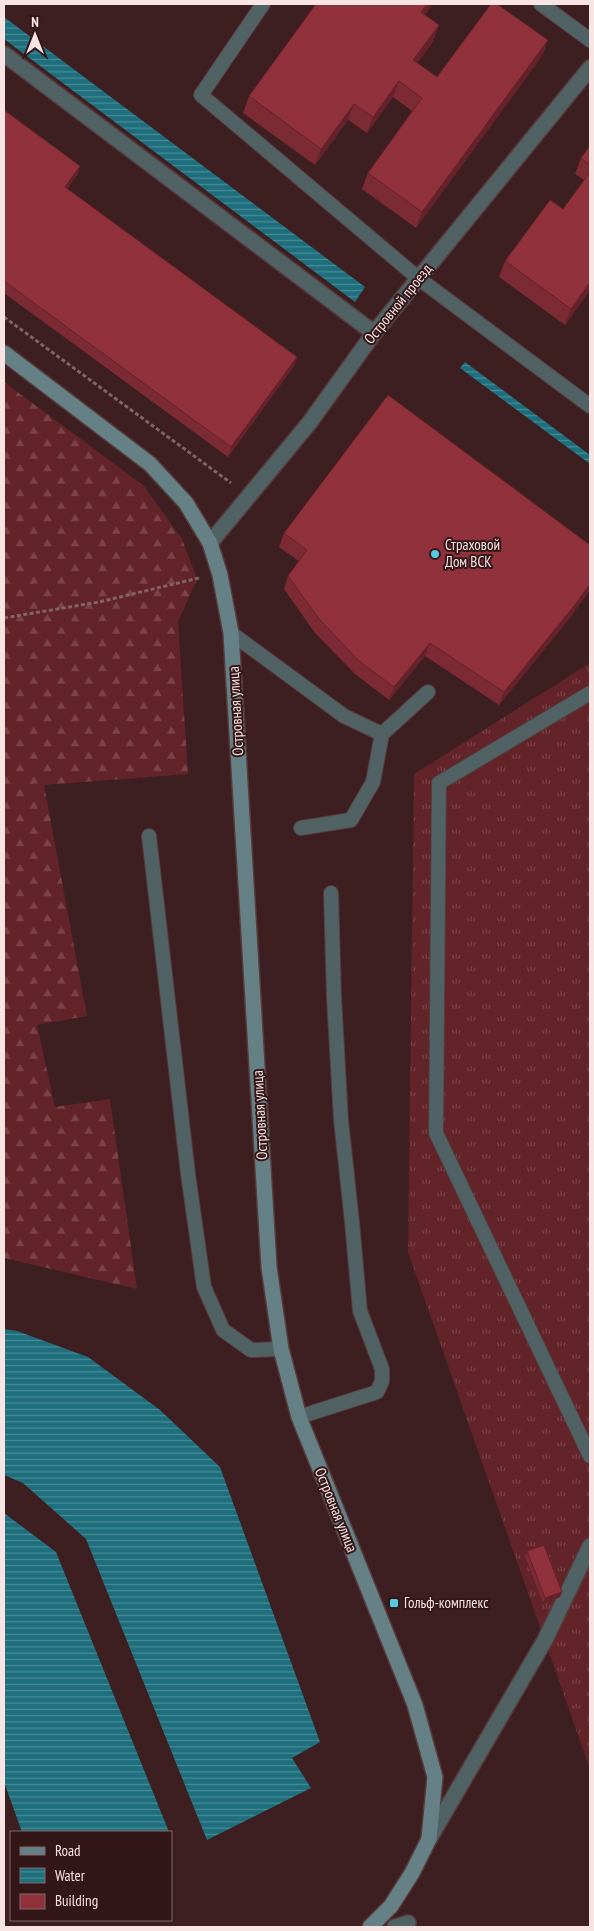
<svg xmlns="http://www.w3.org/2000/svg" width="594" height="1931" viewBox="0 0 594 1931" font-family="'PT Sans Narrow',sans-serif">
	<defs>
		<pattern id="grass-tufts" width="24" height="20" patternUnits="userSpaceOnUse" patternTransform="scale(1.25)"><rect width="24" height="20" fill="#622329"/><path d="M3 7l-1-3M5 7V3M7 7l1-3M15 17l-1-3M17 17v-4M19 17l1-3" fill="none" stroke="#794348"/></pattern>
		<pattern id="forest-firs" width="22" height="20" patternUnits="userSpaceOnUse" patternTransform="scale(1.25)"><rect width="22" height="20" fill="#622329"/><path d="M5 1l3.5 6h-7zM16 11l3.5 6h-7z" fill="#794348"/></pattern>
		<pattern id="water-rules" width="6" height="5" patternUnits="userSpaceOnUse" patternTransform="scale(1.25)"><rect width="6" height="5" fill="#1e6f7d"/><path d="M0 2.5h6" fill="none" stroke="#4b8a95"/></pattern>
	</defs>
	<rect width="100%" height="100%" fill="#3d1f21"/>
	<path fill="url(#grass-tufts)" d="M 590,663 L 590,1769 L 408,1252 L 414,774 Z"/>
	<path fill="url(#forest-firs)" d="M 4,382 L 144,486 L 182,539 L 197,579 L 178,622 L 188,774 L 44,785 L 87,1016 L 37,1025 L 55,1107 L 110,1099 L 137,1289 L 4,1258 Z"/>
	<g fill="url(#water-rules)">
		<path d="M 4,17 L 365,287 L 355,302 L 4,39 Z"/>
		<path d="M 465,362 L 590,455 L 590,464 L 460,368 Z"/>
		<path d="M 4,1329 L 17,1331 L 88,1357 L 160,1410 L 220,1467 L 320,1742 L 292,1758 L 311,1788 L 207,1840 L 86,1539 L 23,1483 L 4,1475 Z"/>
		<path d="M 4,1513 L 56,1552 L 169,1832 L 22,1832 L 4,1782 Z"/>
	</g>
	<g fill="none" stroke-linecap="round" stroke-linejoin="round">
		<defs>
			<g id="lane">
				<path d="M 263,4 L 201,95 L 418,278 L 590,406"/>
				<path d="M 541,4 L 590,40"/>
				<path d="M 231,633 L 344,716 L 382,734"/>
				<path d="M 590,693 L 439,783 L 436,1133 L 590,1456"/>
				<path d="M 301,828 L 351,820 L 373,782 L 382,734 L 428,692"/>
				<path d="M 149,836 L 188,1174 L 204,1287 L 223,1330 L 251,1350 L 281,1349"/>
				<path d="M 299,1417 L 377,1392 L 382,1381 L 382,1369 L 360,1311 L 352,1222 L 341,1120 L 334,997 L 331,893"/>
			</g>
			<g id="street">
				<path d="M 4,54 L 374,333"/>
				<path d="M 210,543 L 310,422 L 374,333 L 590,68"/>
				<path d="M 429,1839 L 545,1640 L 590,1546"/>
				<path d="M 395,1927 L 408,1923"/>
			</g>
			<path id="secondary" d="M 4,353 L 150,464 L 186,503 L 210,543 L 220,575 L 231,633 L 269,1267 L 281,1349 L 299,1417 L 415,1705 L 435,1777 L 429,1839 L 412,1873 L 391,1906 L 370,1927"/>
		</defs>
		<use href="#lane" stroke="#573b3c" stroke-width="16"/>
		<use href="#street" stroke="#573b3c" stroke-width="18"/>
		<use href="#secondary" stroke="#573b3c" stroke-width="18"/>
		<g stroke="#806566" stroke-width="3" stroke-dasharray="4 2.5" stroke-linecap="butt">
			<path d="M 4,317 L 231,483"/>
			<path d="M 4,618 L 99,602 L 199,578"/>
		</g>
		<use href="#lane" stroke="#516265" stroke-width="14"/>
		<use href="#street" stroke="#516265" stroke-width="15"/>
		<use href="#secondary" stroke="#668186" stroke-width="15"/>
	</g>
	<g fill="#7c2a34">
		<path d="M 316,4 L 433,4 L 424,15 L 433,42 L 417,63 L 437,77 L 548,40 L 542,56 L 416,228 L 362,189 L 368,173 L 412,111 L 393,97 L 367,133 L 348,120 L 315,165 L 243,113 L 249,96 Z"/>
		<path d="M 4,110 L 80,166 L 77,175 L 67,189 L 297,357 L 294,366 L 228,457 L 4,293 Z"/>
		<path d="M 590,146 L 590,290 L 565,325 L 499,277 L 505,261 L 563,209 L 584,180 L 575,174 L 581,158 Z"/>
		<path d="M 284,533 L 590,545 L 590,590 L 569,619 L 499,705 L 425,656 L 389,700 L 355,674 L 315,633 L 284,589 L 288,576 L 299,561 L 279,547 Z"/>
		<path d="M 527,1551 L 562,1592 L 560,1597 L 543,1603 L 525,1556 Z"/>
	</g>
	<g fill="#65222a">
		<path d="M 427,4 L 433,4 L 415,28 L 421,12 Z"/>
		<path d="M 439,25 L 433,42 L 407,76 L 413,60 Z"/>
		<path d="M 548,40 L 542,56 L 416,228 L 422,212 Z"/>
		<path d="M 399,81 L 393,97 L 367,133 L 373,117 Z"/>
		<path d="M 354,104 L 348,120 L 315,165 L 321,149 Z"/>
		<path d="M 80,166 L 77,175 L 61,197 L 65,187 Z"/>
		<path d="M 590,282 L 590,290 L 565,325 L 571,309 Z"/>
		<path d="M 297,357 L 294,366 L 228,457 L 231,447 Z"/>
		<path d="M 590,584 L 590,590 L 569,619 L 499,705 L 504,692 Z"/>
		<path d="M 430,643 L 425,656 L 389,700 L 394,687 Z"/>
		<path d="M 562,1592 L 560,1597 L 543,1603 L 545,1598 Z"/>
	</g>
	<g fill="#90313c" stroke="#65222a">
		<path d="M 316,4 L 427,4 L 421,12 L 439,25 L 413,60 L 437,77 L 491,4 L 497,4 L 548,40 L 422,212 L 368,173 L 422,98 L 399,81 L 373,117 L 354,104 L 321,149 L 249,96 Z"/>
		<path d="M 4,110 L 80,166 L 65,187 L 297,357 L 231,447 L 4,281 Z"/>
		<path d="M 590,146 L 590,165 L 581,158 Z"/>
		<path d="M 590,172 L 590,282 L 571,309 L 505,261 L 550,200 L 563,209 Z"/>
		<path d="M 388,395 L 590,545 L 590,584 L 574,606 L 504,692 L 430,643 L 394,687 L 359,661 L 320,620 L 288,576 L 307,550 L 284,533 Z"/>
		<path d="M 544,1545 L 562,1592 L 545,1598 L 527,1551 Z"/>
	</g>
	<g fill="#54cade" stroke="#331618" stroke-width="2">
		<circle cx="435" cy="554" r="5"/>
		<rect x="389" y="1598" width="10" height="10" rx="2.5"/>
	</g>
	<g text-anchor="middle" stroke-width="4" stroke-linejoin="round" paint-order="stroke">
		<g font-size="15" fill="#f9e4e4" stroke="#331618">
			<text transform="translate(398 304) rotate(-51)" y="5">Островной проезд</text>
			<text transform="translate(236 711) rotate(-93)" y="5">Островная улица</text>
			<text transform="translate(260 1115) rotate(-93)" y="5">Островная улица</text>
			<text transform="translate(336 1510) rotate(68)" y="5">Островная улица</text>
		</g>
		<g font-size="15" fill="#f9e4e4" stroke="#331618" text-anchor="start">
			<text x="445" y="550">Страховой<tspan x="445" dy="17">Дом ВСК</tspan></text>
			<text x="404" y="1608">Гольф-комплекс</text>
		</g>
	</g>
	<rect width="594" height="1931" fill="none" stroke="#f9e4e4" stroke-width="10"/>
	<rect x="10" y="1831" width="162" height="90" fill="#331618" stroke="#82686a"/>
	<rect x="20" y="1847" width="25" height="8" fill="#668186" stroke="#82686a"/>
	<text x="55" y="1856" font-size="15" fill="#f9e4e4">Road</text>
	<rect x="20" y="1868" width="25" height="15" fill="url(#water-rules)" stroke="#82686a"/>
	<text x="55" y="1881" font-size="15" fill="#f9e4e4">Water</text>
	<rect x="20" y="1894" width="25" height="15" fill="#90313c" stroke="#82686a"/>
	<text x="55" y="1906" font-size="15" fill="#f9e4e4">Building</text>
	<g transform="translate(35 35)" stroke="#331618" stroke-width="4" paint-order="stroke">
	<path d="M0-4L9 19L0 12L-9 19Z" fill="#f9e4e4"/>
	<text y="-8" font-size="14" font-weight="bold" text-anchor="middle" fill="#f9e4e4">N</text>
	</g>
</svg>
